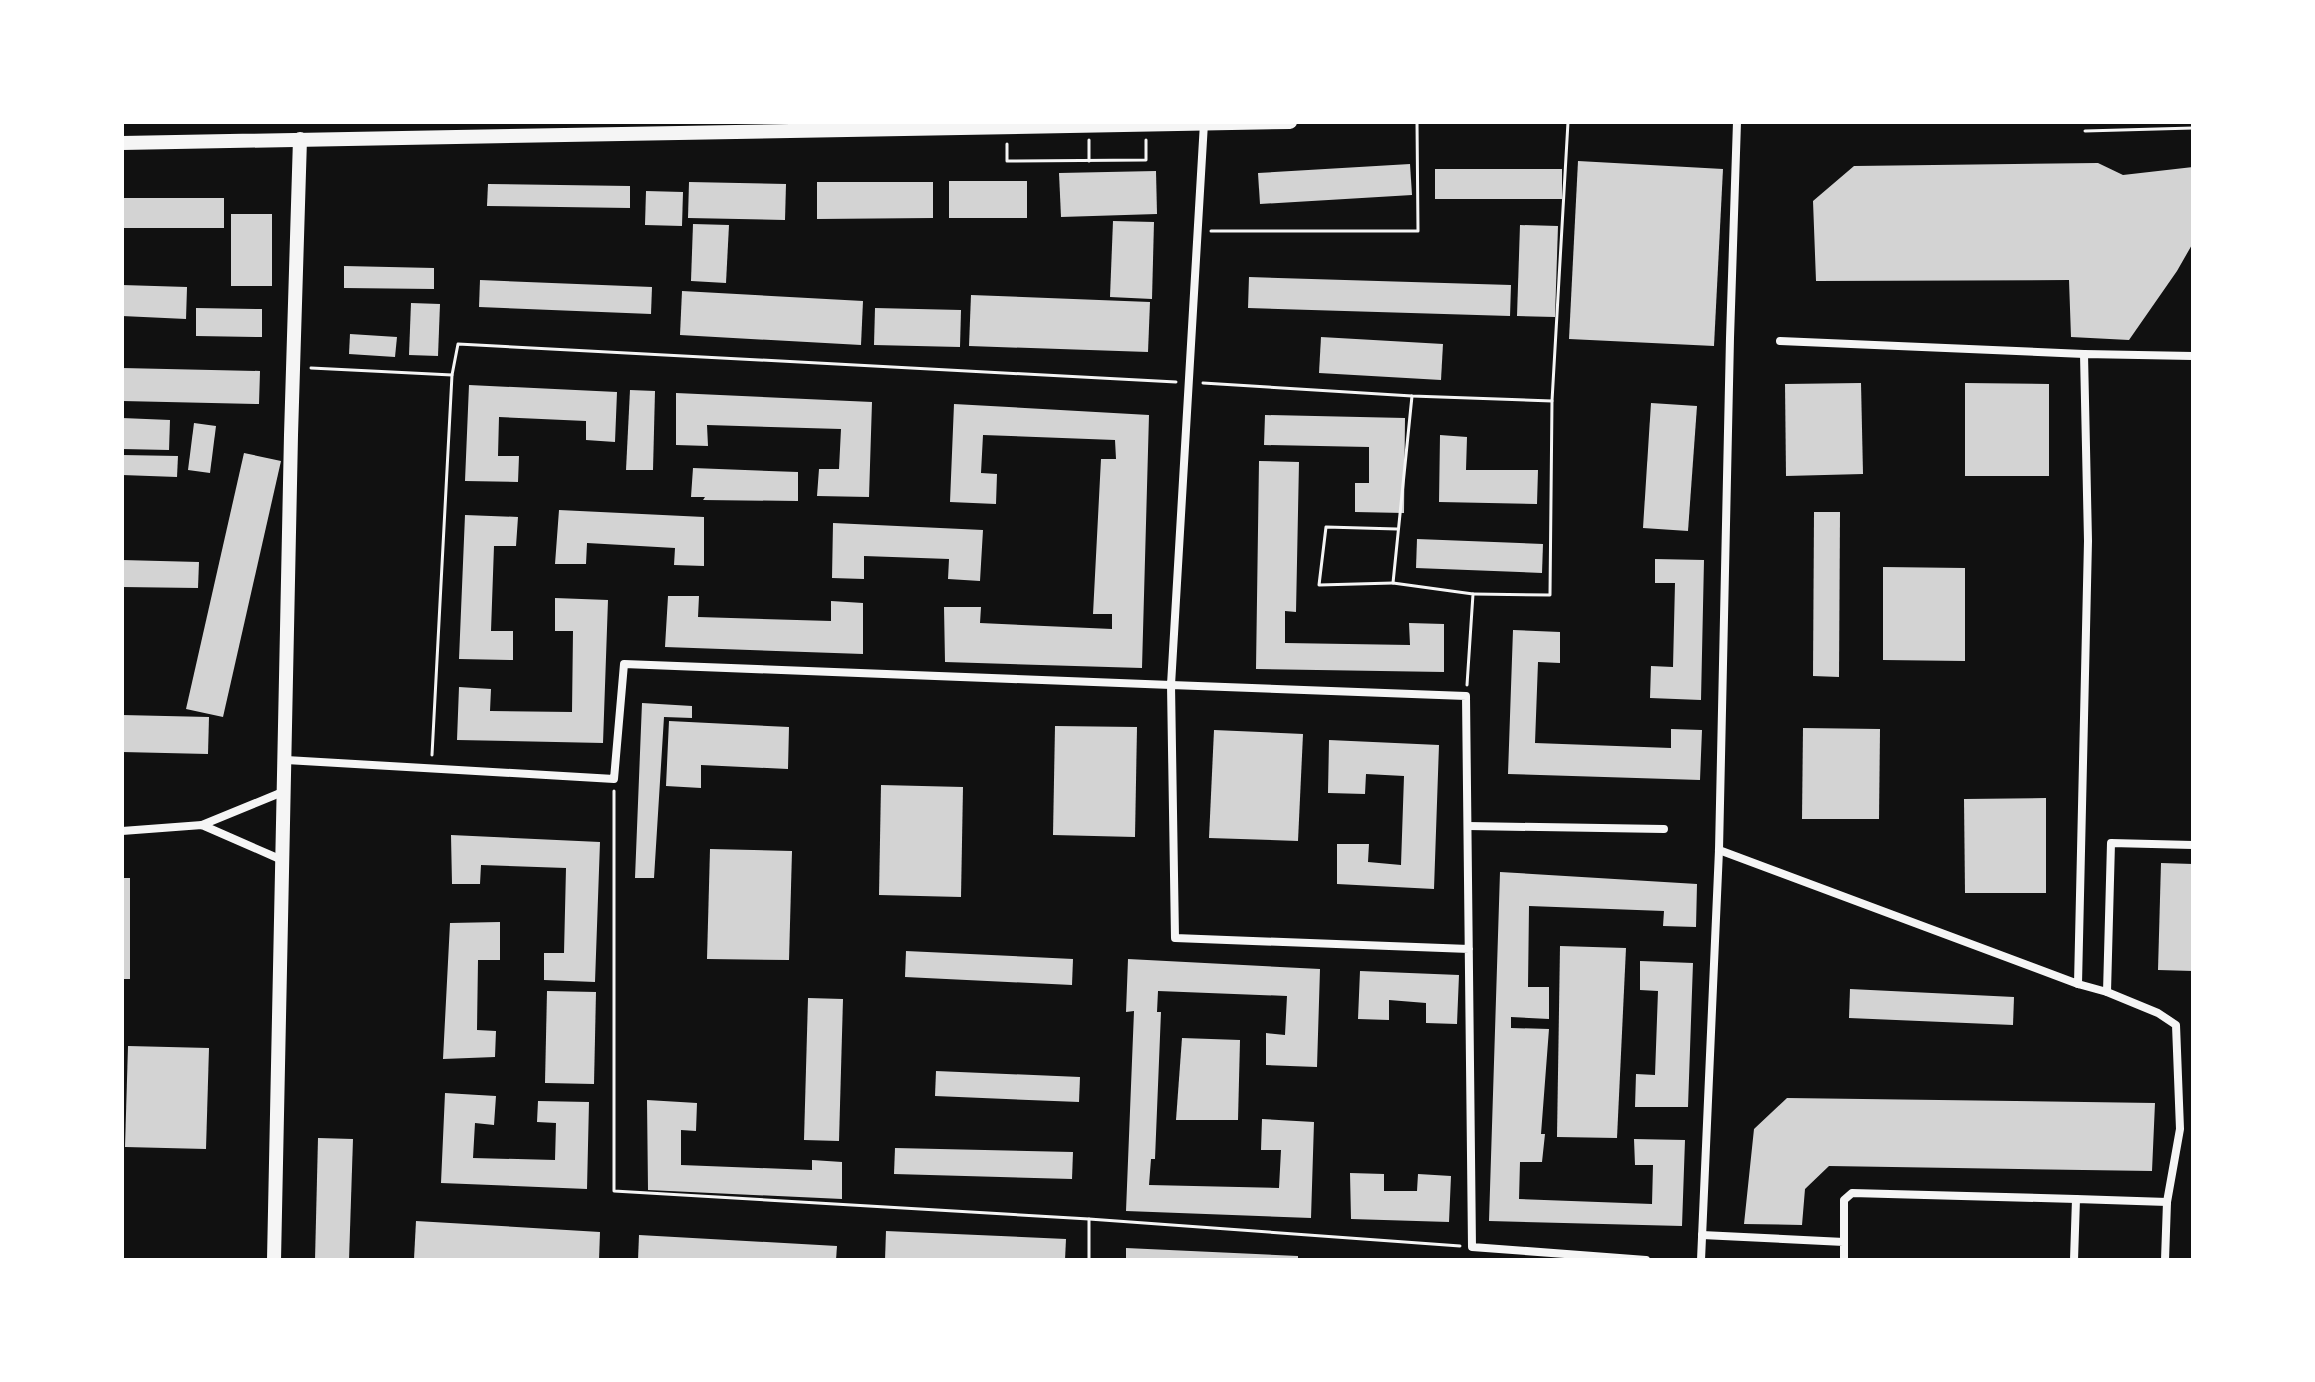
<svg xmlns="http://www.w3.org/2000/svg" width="2315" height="1382" viewBox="0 0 2315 1382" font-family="Lato,sans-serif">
	<rect width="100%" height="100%" fill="#111"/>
	<g fill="#d3d3d3">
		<path d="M 1578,161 L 1723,169 L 1714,346 L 1569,339 Z"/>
		<path d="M 2098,163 L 2123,175 L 2193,167 L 2193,243 L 2177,271 L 2129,340 L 2071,337 L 2069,280 L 1816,281 L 1813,201 L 1854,166 Z"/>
		<path d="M 1410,164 L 1412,195 L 1260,204 L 1258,173 Z"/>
		<rect x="1435" y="169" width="127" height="30"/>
		<path d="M 1156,171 L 1157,214 L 1061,217 L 1059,173 Z"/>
		<rect x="949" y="181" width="78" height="37"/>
		<path d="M 689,182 L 786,184 L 785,220 L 688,218 Z"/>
		<path d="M 817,182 L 933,182 L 933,218 L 817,219 Z"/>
		<path d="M 488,184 L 630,186 L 630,208 L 487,206 Z"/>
		<path d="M 646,191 L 683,192 L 682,226 L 645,225 Z"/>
		<rect x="122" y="198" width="102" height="30"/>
		<rect x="231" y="214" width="41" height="72"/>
		<path d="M 1113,221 L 1154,222 L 1152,299 L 1110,297 Z"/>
		<path d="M 693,224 L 729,225 L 726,283 L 691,281 Z"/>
		<path d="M 1520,225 L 1558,226 L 1555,317 L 1517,316 Z"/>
		<path d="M 344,266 L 434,268 L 434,289 L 344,288 Z"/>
		<path d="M 1249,277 L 1511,285 L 1510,316 L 1248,308 Z"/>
		<path d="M 480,280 L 652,287 L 651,314 L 479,307 Z"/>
		<path d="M 122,285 L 187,287 L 186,319 L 122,316 Z"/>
		<path d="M 682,291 L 863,301 L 861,345 L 680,335 Z"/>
		<path d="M 971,295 L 1150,302 L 1148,352 L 969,346 Z"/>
		<path d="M 411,303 L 440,304 L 438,356 L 409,355 Z"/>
		<path d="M 196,308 L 262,309 L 262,337 L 196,336 Z"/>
		<path d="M 875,308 L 961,310 L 960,347 L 874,345 Z"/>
		<path d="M 350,334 L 397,337 L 395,357 L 349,354 Z"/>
		<path d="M 1321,337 L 1443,344 L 1441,380 L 1319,373 Z"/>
		<path d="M 122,368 L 260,371 L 259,404 L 122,401 Z"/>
		<path d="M 1861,383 L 1863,474 L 1786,476 L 1785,384 Z"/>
		<path d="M 1965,383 L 2049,384 L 2049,476 L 1965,476 Z"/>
		<path d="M 469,385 L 617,392 L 615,442 L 586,440 L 586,421 L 499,417 L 498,456 L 519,456 L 518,482 L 465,481 Z"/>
		<path d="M 630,390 L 655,391 L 653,470 L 626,470 Z"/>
		<path d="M 676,393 L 872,402 L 869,497 L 817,496 L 819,469 L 839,469 L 841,429 L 707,425 L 708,446 L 676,445 Z"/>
		<path d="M 1651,403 L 1697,406 L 1688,531 L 1643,528 Z"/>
		<path d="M 954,404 L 1149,415 L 1142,668 L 945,662 L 944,607 L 981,607 L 980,623 L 1112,629 L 1112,614 L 1093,614 L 1101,459 L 1116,459 L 1115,440 L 983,435 L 981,473 L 997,474 L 996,504 L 950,502 Z"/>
		<path d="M 1265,415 L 1405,418 L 1404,513 L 1355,512 L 1355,483 L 1369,483 L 1369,447 L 1264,445 Z"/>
		<path d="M 122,418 L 170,420 L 169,450 L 122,449 Z"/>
		<path d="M 194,423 L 216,426 L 210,473 L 188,470 Z"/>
		<path d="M 1440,435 L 1467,437 L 1466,470 L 1538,470 L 1537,504 L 1439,502 Z"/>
		<path d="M 244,453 L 281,461 L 223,717 L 186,709 Z"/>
		<path d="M 122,455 L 178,456 L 177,477 L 122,475 Z"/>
		<path d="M 1259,461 L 1299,462 L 1296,612 L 1285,611 L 1285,643 L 1410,645 L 1409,623 L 1444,624 L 1444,672 L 1256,669 Z"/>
		<path d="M 693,468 L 798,472 L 798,501 L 703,500 L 705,497 L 691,497 Z"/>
		<path d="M 559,510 L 704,517 L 704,566 L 674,565 L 675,548 L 587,543 L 586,564 L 555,564 Z"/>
		<path d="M 1814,512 L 1840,512 L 1839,677 L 1813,676 Z"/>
		<path d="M 465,515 L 518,517 L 516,546 L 494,546 L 491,631 L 513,631 L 513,660 L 459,659 Z"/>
		<path d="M 833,523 L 983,530 L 980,581 L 948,579 L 949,559 L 864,556 L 864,579 L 832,578 Z"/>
		<path d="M 1417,539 L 1543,544 L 1542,573 L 1416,568 Z"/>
		<path d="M 1655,559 L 1704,560 L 1701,700 L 1650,698 L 1651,666 L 1673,667 L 1675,583 L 1655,583 Z"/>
		<path d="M 122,560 L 199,562 L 198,588 L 122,587 Z"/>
		<path d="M 1883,567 L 1965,568 L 1965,661 L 1883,660 Z"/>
		<path d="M 668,596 L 699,596 L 698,617 L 831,621 L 831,601 L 863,603 L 863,654 L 665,647 Z"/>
		<path d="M 555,598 L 608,600 L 603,743 L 457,740 L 459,687 L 491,689 L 490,711 L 572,712 L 573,631 L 555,631 Z"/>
		<path d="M 1513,630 L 1560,632 L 1560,663 L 1538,662 L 1535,743 L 1671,748 L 1671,729 L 1702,730 L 1700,780 L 1508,774 Z"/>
		<path d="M 642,703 L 692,706 L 692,718 L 664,717 L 654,878 L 635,878 Z"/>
		<path d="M 122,715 L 209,717 L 208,754 L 122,752 Z"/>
		<path d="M 669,721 L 789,727 L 788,769 L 701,765 L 701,788 L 666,786 Z"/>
		<path d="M 1055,726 L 1137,727 L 1135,837 L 1053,835 Z"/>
		<path d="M 1803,728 L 1880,729 L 1879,819 L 1802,819 Z"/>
		<path d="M 1214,730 L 1303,734 L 1298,841 L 1209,838 Z"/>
		<path d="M 1329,740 L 1439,745 L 1434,889 L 1337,884 L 1337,844 L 1369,844 L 1368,862 L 1401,865 L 1404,776 L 1366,774 L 1365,794 L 1328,793 Z"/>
		<path d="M 881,785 L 963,787 L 961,897 L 879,895 Z"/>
		<path d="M 2046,798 L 2046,893 L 1965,893 L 1964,799 Z"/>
		<path d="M 451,835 L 600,842 L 595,982 L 544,980 L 544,953 L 564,953 L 566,868 L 481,865 L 480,884 L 452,884 Z"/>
		<path d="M 710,849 L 792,851 L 789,960 L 707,959 Z"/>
		<path d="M 2161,863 L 2193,864 L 2193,971 L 2158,970 Z"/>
		<path d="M 1500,872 L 1697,884 L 1696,927 L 1663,926 L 1664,911 L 1529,906 L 1528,987 L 1549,987 L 1549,1019 L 1511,1017 L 1511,1028 L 1549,1029 L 1541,1134 L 1545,1134 L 1542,1162 L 1520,1162 L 1519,1199 L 1652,1204 L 1653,1165 L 1635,1165 L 1634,1139 L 1685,1140 L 1682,1226 L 1489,1221 Z"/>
		<rect x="122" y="878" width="8" height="101"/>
		<path d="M 500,922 L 500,960 L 478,960 L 477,1030 L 496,1031 L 495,1057 L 443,1059 L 450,923 Z"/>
		<path d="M 1560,946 L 1626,948 L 1617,1138 L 1557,1137 Z"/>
		<path d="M 906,951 L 1073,959 L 1072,985 L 905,977 Z"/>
		<path d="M 1128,959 L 1320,969 L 1317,1067 L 1266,1065 L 1266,1033 L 1285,1035 L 1287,996 L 1158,991 L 1157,1012 L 1161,1012 L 1155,1159 L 1151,1159 L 1149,1185 L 1279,1188 L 1281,1150 L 1261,1150 L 1262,1119 L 1314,1122 L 1311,1218 L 1126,1211 L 1134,1011 L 1126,1012 Z"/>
		<path d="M 1640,961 L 1693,963 L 1688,1107 L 1635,1107 L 1636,1074 L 1655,1075 L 1658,991 L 1640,990 Z"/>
		<path d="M 1360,971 L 1459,975 L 1457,1024 L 1426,1023 L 1426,1003 L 1389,1000 L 1389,1020 L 1358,1019 Z"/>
		<path d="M 1850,989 L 2014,997 L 2013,1025 L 1849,1018 Z"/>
		<path d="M 547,991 L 596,992 L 594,1084 L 545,1083 Z"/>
		<path d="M 808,998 L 843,999 L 839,1141 L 804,1140 Z"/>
		<path d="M 1182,1038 L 1240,1040 L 1238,1120 L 1176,1120 Z"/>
		<path d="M 128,1046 L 209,1048 L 206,1149 L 125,1147 Z"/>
		<path d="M 936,1071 L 1080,1077 L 1079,1102 L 935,1096 Z"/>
		<path d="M 445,1093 L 496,1096 L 494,1125 L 475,1123 L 473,1158 L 555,1160 L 556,1123 L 537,1122 L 538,1101 L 589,1102 L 587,1189 L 441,1183 Z"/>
		<path d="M 1787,1098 L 2155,1103 L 2152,1171 L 1829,1166 L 1805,1189 L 1802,1225 L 1744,1224 L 1754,1129 Z"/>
		<path d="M 647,1100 L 697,1103 L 696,1131 L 681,1130 L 681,1165 L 812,1170 L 812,1160 L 842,1162 L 842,1199 L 648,1190 Z"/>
		<path d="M 318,1138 L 353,1139 L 349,1260 L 315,1260 Z"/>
		<path d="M 895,1148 L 1073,1152 L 1072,1179 L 894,1174 Z"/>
		<path d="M 1350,1173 L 1384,1174 L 1384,1191 L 1417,1191 L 1418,1174 L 1451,1176 L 1449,1222 L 1351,1219 Z"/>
		<path d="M 416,1221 L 600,1232 L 599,1260 L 414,1259 Z"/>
		<path d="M 886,1231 L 1066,1239 L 1065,1260 L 885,1260 Z"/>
		<path d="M 639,1235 L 837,1246 L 836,1260 L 638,1260 Z"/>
		<path d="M 1126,1248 L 1298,1256 L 1298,1260 L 1126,1260 Z"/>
	</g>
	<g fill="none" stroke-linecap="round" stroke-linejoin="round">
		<g stroke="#f5f5f5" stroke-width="3">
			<path d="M 2085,131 L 2193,128"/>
			<path d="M 1089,140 L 1089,161"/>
			<path d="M 1007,144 L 1007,161 L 1146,160 L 1146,140"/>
			<path d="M 1211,231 L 1418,231 L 1417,122"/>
			<path d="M 311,368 L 452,375 L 458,344 L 1176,382"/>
			<path d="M 1203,383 L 1412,396 L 1552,401 L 1568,122"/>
			<path d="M 1412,396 L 1393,583 L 1473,594 L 1467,685"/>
			<path d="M 1393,583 L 1319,585 L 1326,527 L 1397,529"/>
			<path d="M 1473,594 L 1550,595 L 1552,401"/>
			<path d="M 432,755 L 452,375"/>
			<path d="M 614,791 L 614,1191 L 1089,1219 L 1460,1246"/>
			<path d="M 1089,1219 L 1089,1260"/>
		</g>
		<g stroke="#f5f5f5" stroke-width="8">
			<path d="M 1780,341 L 2084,354"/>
			<path d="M 286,760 L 614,779 L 624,664 L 1171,685 L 1204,123"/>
			<path d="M 202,825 L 285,791"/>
			<path d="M 1468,826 L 1664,829"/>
			<path d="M 122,831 L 202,825 L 282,860"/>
			<path d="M 1719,850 L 2078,984 L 2088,541 L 2084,354 L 2193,356"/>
			<path d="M 1469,949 L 1175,938 L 1171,685 L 1466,696 L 1472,1247 L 1646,1260"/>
			<path d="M 2078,984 L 2107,992 L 2111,843 L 2193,845"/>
			<path d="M 2107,992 L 2158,1013 L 2176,1025 L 2180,1129 L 2167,1202 L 2165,1260"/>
			<path d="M 1702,1235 L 1844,1242 L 1844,1260"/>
			<path d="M 1844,1242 L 1844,1200 L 1852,1193 L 2076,1199"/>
			<path d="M 1701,1260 L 1719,850 L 1730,338 L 1737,122"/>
			<path d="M 2074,1260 L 2076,1199 L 2167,1202"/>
		</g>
		<g stroke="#f5f5f5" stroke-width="14">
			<path d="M 122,143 L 1290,122"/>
			<path d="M 274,1260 L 291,435 L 300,139"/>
		</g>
	</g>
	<rect width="2315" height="1382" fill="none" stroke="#ffffff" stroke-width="248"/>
</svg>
